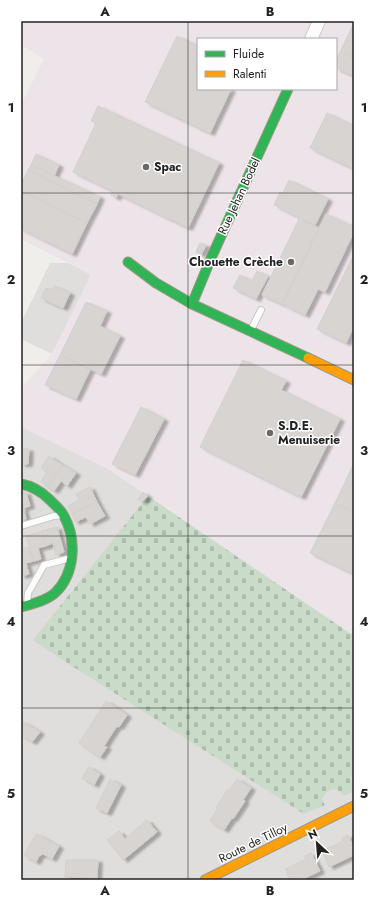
<svg xmlns="http://www.w3.org/2000/svg" width="375" height="901" viewBox="0 0 375 901" font-family="Jost,sans-serif">
	<defs>
		<pattern id="cemetery-stones" width="16" height="16" patternUnits="userSpaceOnUse"><rect width="16" height="16" fill="#cadbca"/><path d="M2 7V4a2 2 0 0 1 4 0v3zM10 15v-3a2 2 0 0 1 4 0v3z" fill="#adbcad"/></pattern>
		<filter id="shadow"><feDropShadow dx="4.5" dy="2.5" stdDeviation="1" flood-color="#0004"/></filter>
	</defs>
	<rect width="100%" height="100%" fill="#f0eeeb"/>
	<g fill="#dfdedc">
		<path d="M 50,263 L 69,263 L 91,275 L 52,354 L 21,339 L 21,323 Z"/>
		<path d="M 21,426 L 110,470 L 354,636 L 354,880 L 21,880 Z"/>
	</g>
	<path fill="#ede4e9" fill-rule="evenodd" d="M 21,21 L 354,21 L 354,636 L 110,470 L 21,427 L 21,388 L 52,354 L 91,275 L 21,239 L 21,105 L 44,59 L 21,45 ZM 198,39 L 336,39 L 336,89 L 198,89 Z"/>
	<path fill="url(#cemetery-stones)" d="M 148,496 L 354,636 L 354,774 L 350,778 L 354,781 L 354,791 L 343,796 C 341,791 334,787 328,791 C 325,793 324,797 322,800 L 325,805 L 304,814 L 72,666 L 33,640 Z"/>
	<g fill="#d7d4d2" stroke="#d3d0cc" filter="url(#shadow)">
		<path d="M 352,27 L 354,28 L 354,58 L 340,52 Z"/>
		<path d="M 177,36 L 198,46 L 198,89 L 231,89 L 210,133 L 145,102 Z"/>
		<path d="M 340,52 L 354,58 L 354,76 L 336,68 L 336,61 Z"/>
		<path d="M 98,106 L 219,163 L 188,228 L 118,194 L 116,198 L 111,195 L 113,191 L 73,172 L 96,123 L 91,121 Z"/>
		<path d="M 327,113 L 354,126 L 354,169 L 310,148 Z"/>
		<path d="M 36,154 L 59,165 L 54,176 L 31,165 Z"/>
		<path d="M 31,165 L 100,197 L 97,204 L 28,170 Z"/>
		<path d="M 28,170 L 97,204 L 87,223 L 21,191 L 21,184 Z"/>
		<path d="M 289,180 L 328,199 L 315,225 L 274,205 L 280,192 L 283,193 Z"/>
		<path d="M 21,191 L 87,223 L 72,254 L 21,229 Z"/>
		<path d="M 326,214 L 354,227 L 354,232 L 325,292 L 318,289 L 305,315 L 282,304 Z"/>
		<path d="M 299,219 L 319,228 L 282,304 L 262,295 Z"/>
		<path d="M 200,243 L 206,245 L 201,255 L 196,252 Z"/>
		<path d="M 354,254 L 354,326 L 346,343 L 317,329 Z"/>
		<path d="M 257,271 L 268,276 L 256,299 L 233,288 L 240,275 L 252,281 Z"/>
		<path d="M 54,286 L 70,293 L 63,308 L 41,298 L 46,288 L 52,290 Z"/>
		<path d="M 86,302 L 107,311 L 100,326 L 120,336 L 101,374 L 60,355 Z"/>
		<path d="M 60,355 L 90,370 L 76,399 L 45,385 Z"/>
		<path d="M 243,360 L 286,381 L 281,390 L 340,419 L 301,497 L 200,447 Z"/>
		<path d="M 141,407 L 164,419 L 135,475 L 112,464 Z"/>
		<path d="M 21,449 L 29,449 L 28,464 L 21,464 Z"/>
		<path d="M 49,456 L 62,465 L 48,487 L 41,482 L 47,472 L 41,468 Z"/>
		<path d="M 354,463 L 354,512 L 335,503 Z"/>
		<path d="M 62,465 L 76,473 L 67,486 L 61,481 L 54,491 L 48,487 Z"/>
		<path d="M 90,487 L 97,502 L 72,514 L 68,506 L 79,500 L 76,494 Z"/>
		<path d="M 26,492 L 30,506 L 23,508 L 26,519 L 21,520 L 21,493 Z"/>
		<path d="M 143,492 L 148,496 L 142,502 L 138,499 Z"/>
		<path d="M 97,502 L 105,516 L 90,524 L 86,517 L 75,522 L 72,514 Z"/>
		<path d="M 335,503 L 354,512 L 354,574 L 310,553 Z"/>
		<path d="M 57,527 L 64,552 L 56,555 L 53,543 L 46,546 L 42,531 Z"/>
		<path d="M 42,531 L 46,546 L 38,548 L 41,559 L 34,561 L 26,536 Z"/>
		<path d="M 29,547 L 34,561 L 26,563 L 29,574 L 21,576 L 21,549 Z"/>
		<path d="M 106,701 L 127,715 L 119,727 L 117,726 L 104,746 L 107,747 L 100,757 L 79,743 Z"/>
		<path d="M 23,722 L 40,732 L 32,742 L 21,735 L 21,724 Z"/>
		<path d="M 89,767 L 100,774 L 94,785 L 82,778 Z"/>
		<path d="M 110,779 L 121,785 L 107,813 L 96,808 Z"/>
		<path d="M 237,779 L 251,788 L 243,800 L 245,801 L 233,819 L 232,818 L 224,830 L 210,821 L 217,809 L 216,808 L 227,790 L 229,791 Z"/>
		<path d="M 147,820 L 157,832 L 123,860 L 107,840 L 119,831 L 125,839 Z"/>
		<path d="M 36,834 L 59,846 L 52,859 L 43,854 L 39,856 L 36,862 L 24,855 Z"/>
		<path d="M 348,835 L 354,848 L 354,855 L 329,867 L 322,851 L 343,841 L 342,838 Z"/>
		<path d="M 311,853 L 320,871 L 301,880 L 290,880 L 285,869 L 306,859 L 305,856 Z"/>
		<path d="M 66,860 L 98,860 L 97,878 L 65,877 Z"/>
	</g>
	<g fill="none" stroke-linecap="round" stroke-linejoin="round">
		<defs>
			<g id="lane">
				<path d="M 251,330 L 261,310"/>
				<path d="M 21,526 L 54,516 L 62,515"/>
				<path d="M 27,604 L 28,593 L 44,565 L 71,558"/>
			</g>
			<path id="street" d="M 311,39 L 319,21"/>
			<g id="fast">
				<path d="M 128,262 L 156,283 L 192,304 L 308,358"/>
				<path d="M 192,304 L 212,256 L 288,89"/>
				<path d="M 21,484 C 33,486 42,492 50,500 C 55,505 61,510 64,516 C 77,540 75,574 55,593 C 46,601 32,604 21,607"/>
			</g>
			<g id="slow">
				<path d="M 308,358 L 354,380"/>
				<path d="M 205,880 L 354,806"/>
			</g>
		</defs>
		<use href="#lane" stroke="#c9c8c7" stroke-width="8"/>
		<use href="#street" stroke="#c9c8c7" stroke-width="14"/>
		<use href="#fast" stroke="#999a82" stroke-width="11"/>
		<use href="#slow" stroke="#999a82" stroke-width="11"/>
		<use href="#lane" stroke="#fdfcfc" stroke-width="6"/>
		<use href="#street" stroke="#fdfcfc" stroke-width="12"/>
		<use href="#fast" stroke="#30b455" stroke-width="9"/>
		<use href="#slow" stroke="#ff9f0a" stroke-width="9"/>
	</g>
	<path fill="none" stroke="#222" stroke-width="1" stroke-opacity="0.55" d="M 188,21 L 188,880M 21,193 L 354,193M 21,365 L 354,365M 21,536 L 354,536M 21,708 L 354,708"/>
	<g fill="#6a6968" stroke="#fff" stroke-width="1.5">
		<circle cx="146" cy="167" r="4"/>
		<circle cx="291" cy="262" r="4"/>
		<circle cx="270" cy="433" r="4"/>
	</g>
	<g text-anchor="middle" stroke-width="3" stroke-linejoin="round" paint-order="stroke">
		<g font-size="12" font-weight="bold" fill="#222" stroke="#fff" text-anchor="start">
			<text x="154" y="171">Spac</text>
			<text x="283" y="266" text-anchor="end">Chouette Crèche</text>
			<text x="278" y="430">S.D.E.<tspan x="278" dy="14">Menuiserie</tspan></text>
		</g>
		<g font-size="12" fill="#222" stroke="#fff">
			<text transform="translate(239 196) rotate(-65)" y="4">Rue Jehan Bodel</text>
			<text transform="translate(253 843) rotate(-26)" y="4">Route de Tilloy</text>
		</g>
	</g>
	<rect width="375" height="901" fill="none" stroke="#ffffff" stroke-width="44"/>
	<rect x="197" y="38" width="140" height="52" fill="#ffffff" stroke="#a7a7a7"/>
	<rect x="205" y="51" width="20" height="6" fill="#30b455" stroke="#a7a7a7"/>
	<text x="233" y="58" font-size="12" fill="#222222">Fluide</text>
	<rect x="205" y="71" width="20" height="6" fill="#ff9f0a" stroke="#a7a7a7"/>
	<text x="233" y="78" font-size="12" fill="#222222">Ralenti</text>
	<g transform="translate(317 843) rotate(334)" stroke="#ffffff" stroke-width="3" paint-order="stroke">
	<path d="M0-3L7 15L0 10L-7 15Z" fill="#222222"/>
	<text y="-6" font-size="11" font-weight="bold" text-anchor="middle" fill="#222222">N</text>
	</g>
	<rect x="22" y="22" width="331" height="857" fill="none" stroke="#222" stroke-width="1.5"/>
	<g font-size="13" text-anchor="middle" font-weight="bold" fill="#222">
		<text x="105" y="16">A</text>
		<text x="270" y="16">B</text>
		<text x="11" y="112">1</text>
		<text x="364" y="112">1</text>
		<text x="11" y="284">2</text>
		<text x="364" y="284">2</text>
		<text x="11" y="455">3</text>
		<text x="364" y="455">3</text>
		<text x="11" y="626">4</text>
		<text x="364" y="626">4</text>
		<text x="11" y="798">5</text>
		<text x="364" y="798">5</text>
		<text x="105" y="895">A</text>
		<text x="270" y="895">B</text>
	</g>
</svg>
